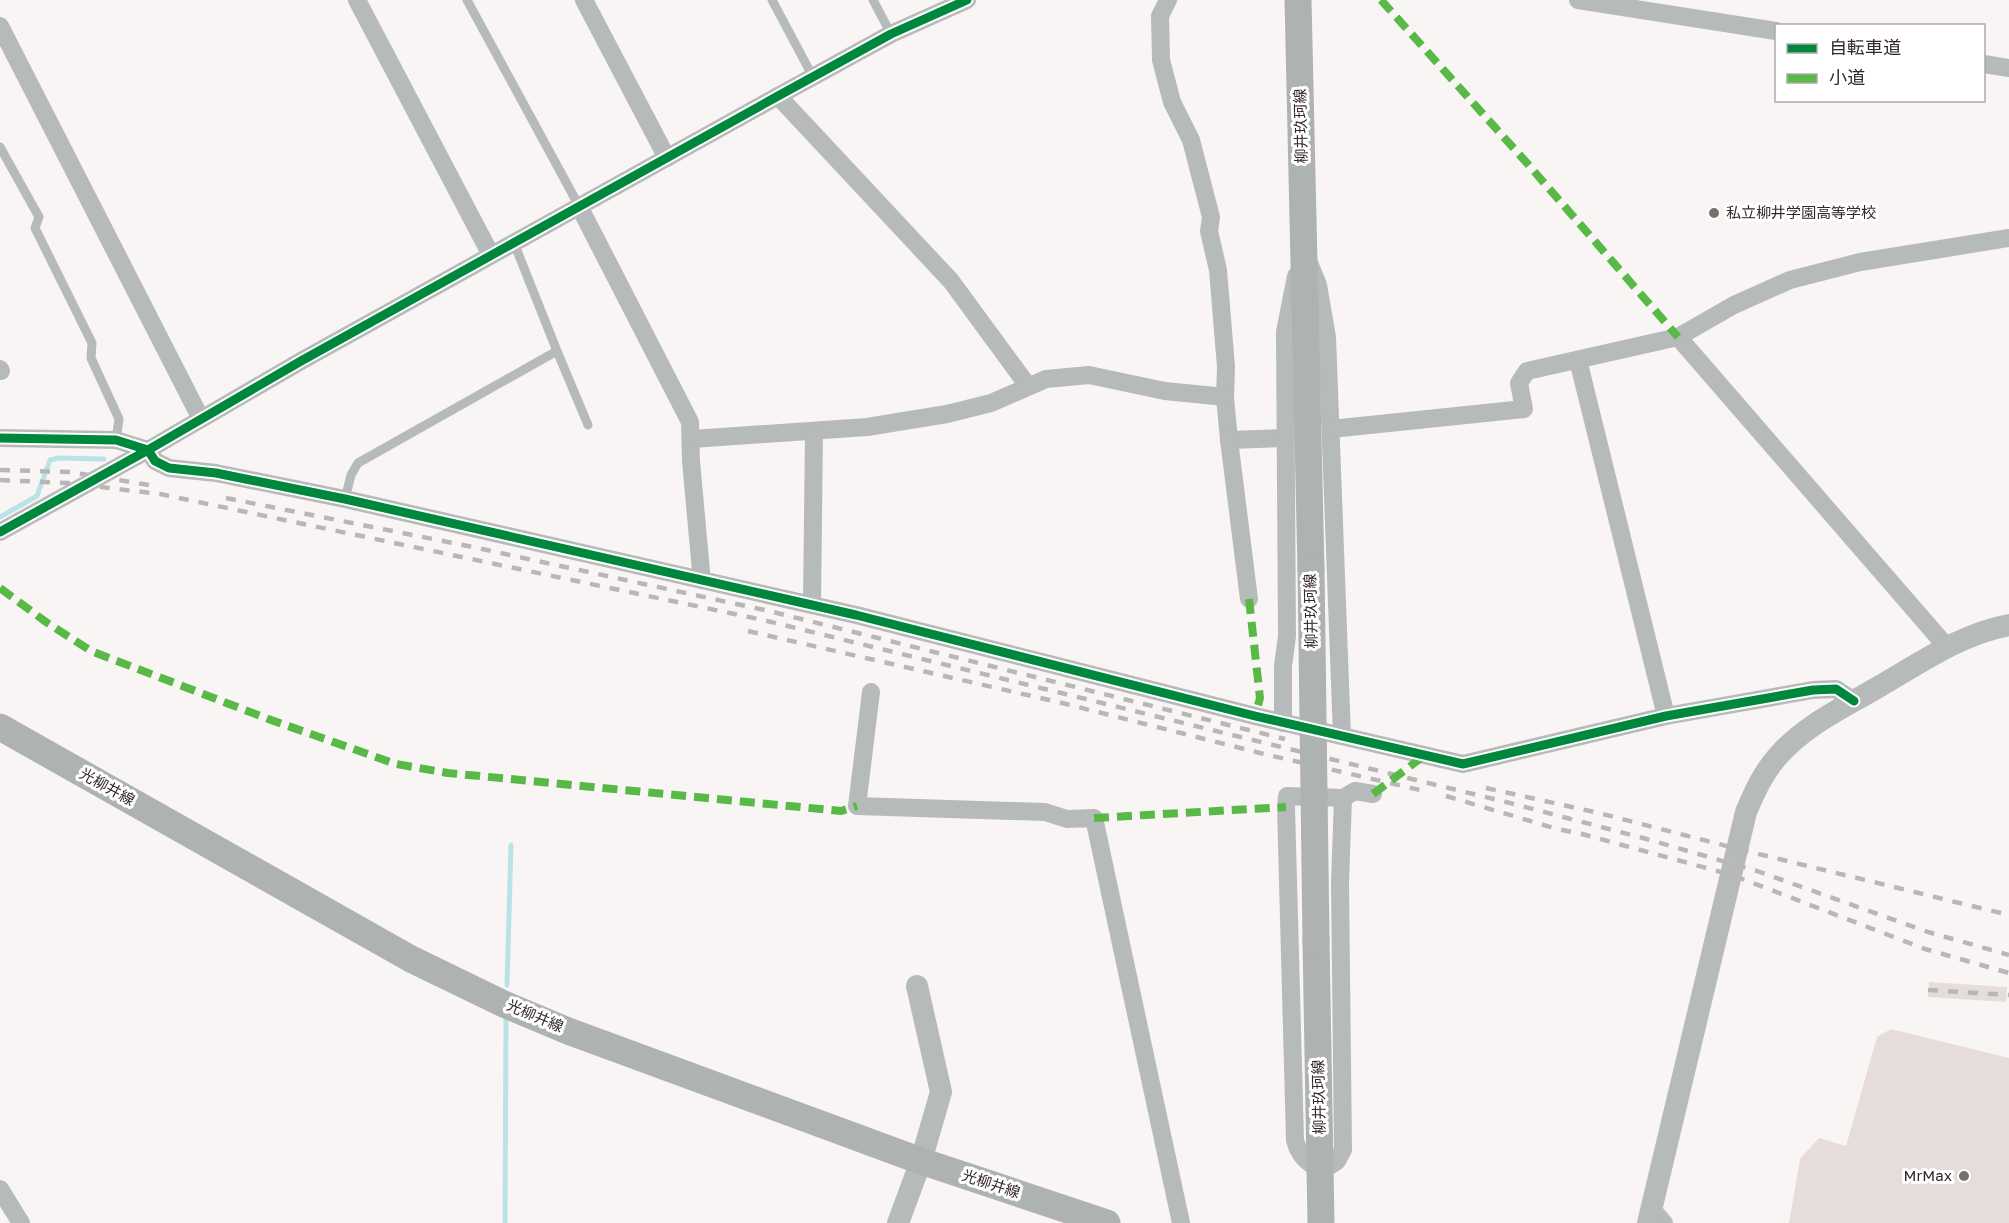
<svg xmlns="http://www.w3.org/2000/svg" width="2009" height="1223" viewBox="0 0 2009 1223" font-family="'Golos Text','Noto Sans JP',sans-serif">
	<rect width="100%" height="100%" fill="#f9f5f4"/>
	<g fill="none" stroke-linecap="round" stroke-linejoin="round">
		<g stroke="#bae3e7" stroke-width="5">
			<path d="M 0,517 L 37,496 L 50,460 L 59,458 L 104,459"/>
			<path d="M 507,985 L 511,845"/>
			<path d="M 505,1223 L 506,1018"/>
		</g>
	</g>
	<g fill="#e6dddb">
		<path d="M 1929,982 L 2007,987 L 2006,1002 L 1928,997 Z"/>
		<path d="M 1891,1029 L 2009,1058 L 2009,1223 L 1789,1223 L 1800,1159 L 1819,1138 L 1846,1146 L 1877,1037 Z"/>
	</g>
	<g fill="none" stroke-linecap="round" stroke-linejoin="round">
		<g stroke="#b7baba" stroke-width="9">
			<path d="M 467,0 L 579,206"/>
			<path d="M 772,0 L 813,77"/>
			<path d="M 873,0 L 891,34"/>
			<path d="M 0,147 L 39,217 L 35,228 L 92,343 L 91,358 L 119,419 L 116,440"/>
			<path d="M 514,243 L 557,351"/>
			<path d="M 345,499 L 351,475 L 358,463 L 557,351 L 588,425"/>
		</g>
		<g stroke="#b7baba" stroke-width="18">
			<path d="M 357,0 L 491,255"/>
			<path d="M 584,0 L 667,158"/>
			<path d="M 1168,0 L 1160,16 L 1161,60 L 1172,102 L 1191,140 L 1211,217 L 1209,231 L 1218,270 L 1226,367 L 1225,397 L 1229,440 L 1286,438"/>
			<path d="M 1578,0 L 1776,31"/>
			<path d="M 0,26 L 201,419"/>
			<path d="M 1984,64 L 2009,68"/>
			<path d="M 778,96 L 951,281 L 1028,386"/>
			<path d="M 579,206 L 690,422 L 691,461 L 701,571 L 701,580"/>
			<path d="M 1309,263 L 1318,285 L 1327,337 L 1342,736"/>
			<path d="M 1678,337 L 1946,646"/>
			<path d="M 1578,360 L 1666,716"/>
			<path d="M 0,369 L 1,371"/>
			<path d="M 1331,429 L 1524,409 L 1519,383 L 1527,371 L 1678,337 L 1734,305 L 1790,280 L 1860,262 L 2009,238"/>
			<path d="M 0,438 L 116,440 L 148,450 L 155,461 L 169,468 L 216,473 L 345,499 L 856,615 L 1255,716 L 1463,764 L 1666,716 L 1813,690 L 1836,689 L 1854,701"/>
			<path d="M 692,439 L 867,427 L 947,414 L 991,403 L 1046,379 L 1089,375 L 1165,391 L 1225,397"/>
			<path d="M 1229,440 L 1249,599"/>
			<path d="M 0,532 L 148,450 L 301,361 L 778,96 L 891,34 L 967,0"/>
			<path d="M 812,605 L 814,431"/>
			<path d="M 871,692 L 857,806 L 1045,812 L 1067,819 L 1094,818 L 1181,1223"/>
			<path d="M 1283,723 L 1283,666 L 1287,636 L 1285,332 L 1296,276"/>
			<path d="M 1343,798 L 1287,796 L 1286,807 L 1295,1140 C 1299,1156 1307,1162 1321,1171 L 1337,1161 L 1343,1150 L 1340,883 L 1343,798 L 1355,791 L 1373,794"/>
			<path d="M 0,1189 L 21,1223"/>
			<path d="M 1652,1209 L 1664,1223"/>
		</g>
		<g stroke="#b7baba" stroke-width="22">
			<path d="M 898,1223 L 921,1161 L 941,1092 L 917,986"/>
			<path d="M 1648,1223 L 1746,812 C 1755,791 1763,773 1778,756 C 1806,724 1845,707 1880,686 C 1922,662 1961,634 2009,625"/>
		</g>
		<g stroke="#aeb2b3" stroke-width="27">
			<path d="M 1298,0 L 1311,569"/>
			<path d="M 0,727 L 411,959 L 506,1005 L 568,1031 L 921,1161 L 1107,1223"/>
			<path d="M 1316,940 L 1321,1223"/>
		</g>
		<g stroke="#b8b6b6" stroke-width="4.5" stroke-dasharray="10 10" stroke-linecap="butt">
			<path d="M 0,470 L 70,472 L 149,485"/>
			<path d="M 0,480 L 67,483 L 160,494 L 763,620 L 1510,803 L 1643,838 L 1757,871 L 1928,932 L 2009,955"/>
			<path d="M 226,498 L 468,546 L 769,611 L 1285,739"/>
			<path d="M 748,631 L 1062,703 L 1260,753 L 1420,790"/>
			<path d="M 1486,788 L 1599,813 L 1738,849 L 2009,915"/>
			<path d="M 1446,796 L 1557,829 L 1582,834 L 1732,875 L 1925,949 L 2009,973"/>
			<path d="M 1928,990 L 2009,995"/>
		</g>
		<path stroke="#aeb2b3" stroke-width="27" d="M 1311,569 L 1316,940"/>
		<g stroke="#58b947" stroke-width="8" stroke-dasharray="15 8" stroke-linecap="butt">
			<path d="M 1381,0 L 1526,162 L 1678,337"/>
			<path d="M 0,588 L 46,622 L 91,651 L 271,720 L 396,764 L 448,773 L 841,811 L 857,806"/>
			<path d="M 1249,599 L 1260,698 L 1255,716"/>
			<path d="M 1373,794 L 1425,755"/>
			<path d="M 1094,818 L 1286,807"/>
		</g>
		<defs>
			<g id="cycleway">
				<path d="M 0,438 L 116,440 L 148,450 L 155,461 L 169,468 L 216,473 L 345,499 L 856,615 L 1255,716 L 1463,764 L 1666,716 L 1813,690 L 1836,689 L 1854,701"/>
				<path d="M 0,532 L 148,450 L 301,361 L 778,96 L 891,34 L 967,0"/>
			</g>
		</defs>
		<use href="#cycleway" stroke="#fff" stroke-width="13"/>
		<use href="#cycleway" stroke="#00873e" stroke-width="9"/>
	</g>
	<g fill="#78706d" stroke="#fff" stroke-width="2">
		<circle cx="1714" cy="213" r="6"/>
		<circle cx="1964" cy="1176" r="6"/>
	</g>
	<g text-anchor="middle" stroke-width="6" stroke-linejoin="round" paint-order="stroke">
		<g font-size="15" fill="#332825" stroke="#fff">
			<text transform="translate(1301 126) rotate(-91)" y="5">柳井玖珂線</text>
			<text transform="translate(1311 611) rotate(-91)" y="5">柳井玖珂線</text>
			<text transform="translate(107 787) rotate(29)" y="5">光柳井線</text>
			<text transform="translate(535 1016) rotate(23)" y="5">光柳井線</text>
			<text transform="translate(1319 1097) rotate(-91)" y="5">柳井玖珂線</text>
			<text transform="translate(991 1184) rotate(18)" y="5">光柳井線</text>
		</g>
		<g font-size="15" fill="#332825" stroke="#fff" text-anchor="start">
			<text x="1726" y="218">私立柳井学園高等学校</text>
			<text x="1952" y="1181" text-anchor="end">MrMax</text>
		</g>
	</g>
	<rect x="1775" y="24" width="210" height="78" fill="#ffffff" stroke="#ada9a8" stroke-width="1.5"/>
	<rect x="1787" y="44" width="30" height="9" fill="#00873e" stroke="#ada9a8" stroke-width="1.5"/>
	<text x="1829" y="54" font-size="18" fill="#332825">自転車道</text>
	<rect x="1787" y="74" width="30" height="9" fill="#58b947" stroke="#ada9a8" stroke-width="1.5"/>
	<text x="1829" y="84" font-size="18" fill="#332825">小道</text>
</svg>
